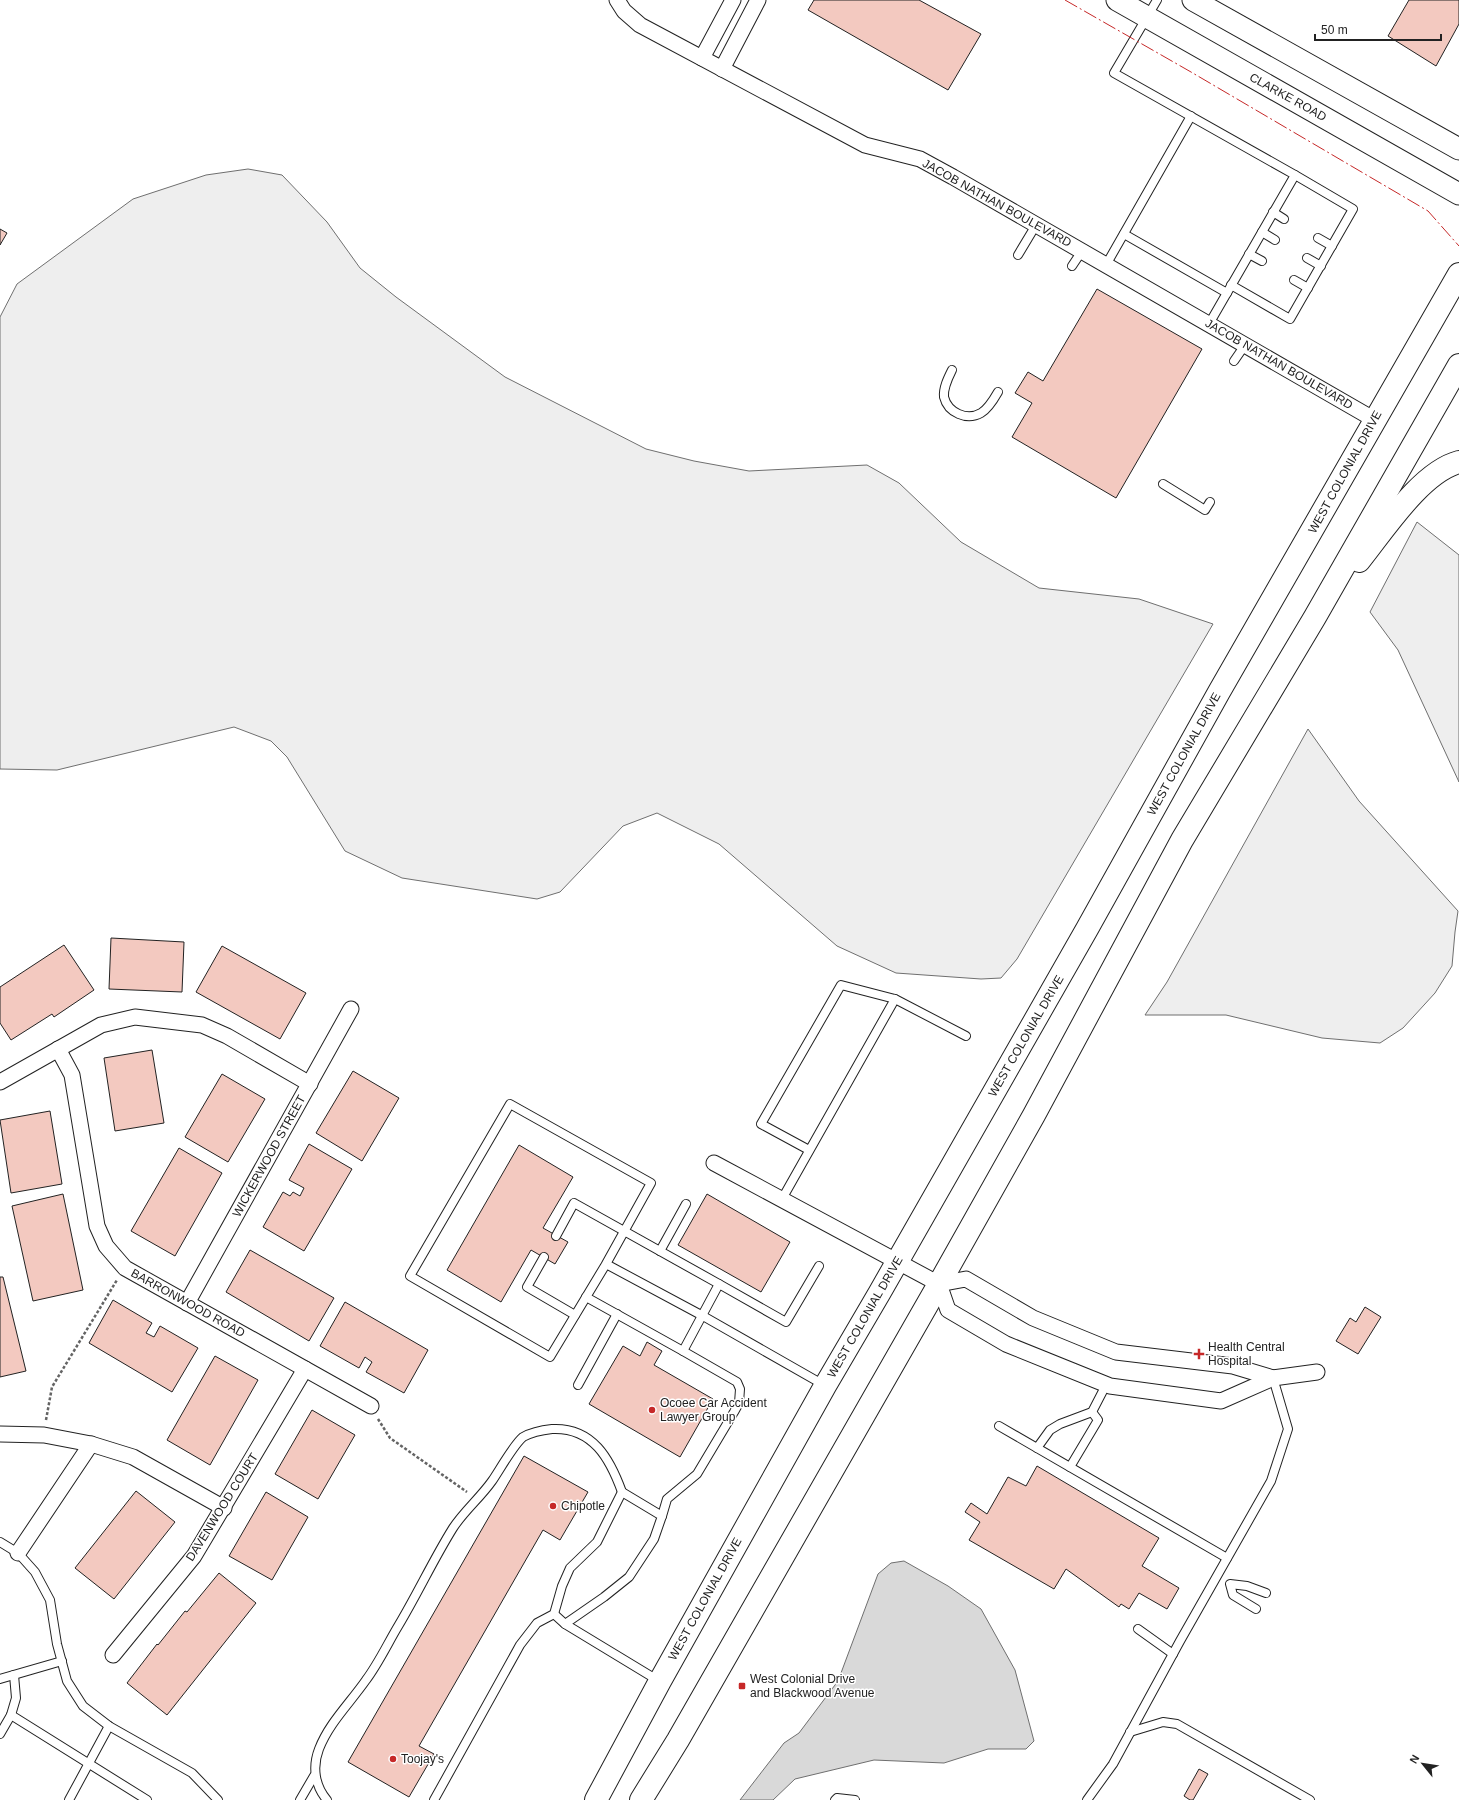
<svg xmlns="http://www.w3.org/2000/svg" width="1459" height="1800" viewBox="0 0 1459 1800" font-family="Helvetica,sans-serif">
	<rect width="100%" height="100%" fill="#fff"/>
	<g fill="#eee" stroke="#6f6f6f">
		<path d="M 248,169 L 282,175 L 327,222 L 360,268 L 396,297 L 505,377 L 646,449 L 694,461 L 749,471 L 867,465 L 899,483 L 961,542 L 1039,588 L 1139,599 L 1213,624 L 1017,959 L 1001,978 L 981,979 L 896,973 L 837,946 L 719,844 L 657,813 L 623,826 L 560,892 L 537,899 L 402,878 L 345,851 L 287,757 L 271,741 L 234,727 L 57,770 L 0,769 L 0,317 L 17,284 L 133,199 L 206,175 Z"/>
		<path d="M 1417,522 L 1459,555 L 1459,782 L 1398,650 L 1370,612 Z"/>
		<path d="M 1308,729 L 1359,801 L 1458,911 L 1455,932 L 1452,966 L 1435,993 L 1403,1028 L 1380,1043 L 1322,1038 L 1226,1015 L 1145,1015 L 1167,982 Z"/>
	</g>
	<path fill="#d9d9d9" stroke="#6f6f6f" d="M 904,1561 L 948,1586 L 981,1609 L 1015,1670 L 1034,1741 L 1026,1749 L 988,1749 L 944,1763 L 874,1760 L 795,1779 L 773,1800 L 740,1800 L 784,1743 L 799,1733 L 838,1681 L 878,1574 L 891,1563 Z"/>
	<g fill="#f3c9c0" stroke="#222">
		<path d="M 814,0 L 919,0 L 981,34 L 948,90 L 808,10 Z"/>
		<path d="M 1409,0 L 1459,0 L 1459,24 L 1436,66 L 1388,36 Z"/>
		<path d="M 0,229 L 7,233 L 0,245 Z"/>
		<path d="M 1097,289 L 1202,349 L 1116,498 L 1012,437 L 1032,403 L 1015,393 L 1028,372 L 1043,381 Z"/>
		<path d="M 111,938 L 184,942 L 182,992 L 109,989 Z"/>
		<path d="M 64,945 L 94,990 L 54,1017 L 52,1014 L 11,1040 L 0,1023 L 0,987 Z"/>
		<path d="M 222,946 L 306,993 L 280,1039 L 196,992 Z"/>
		<path d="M 152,1050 L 164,1123 L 115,1131 L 104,1058 Z"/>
		<path d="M 353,1071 L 399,1098 L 362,1161 L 316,1133 Z"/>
		<path d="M 222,1074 L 265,1099 L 228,1162 L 185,1137 Z"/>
		<path d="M 50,1111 L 62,1184 L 11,1193 L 0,1120 Z"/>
		<path d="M 309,1144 L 352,1169 L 304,1251 L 263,1227 L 283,1192 L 290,1196 L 293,1192 L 300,1196 L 304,1188 L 289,1180 Z"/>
		<path d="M 519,1145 L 573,1177 L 543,1228 L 568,1242 L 555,1264 L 531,1250 L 501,1302 L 447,1270 Z"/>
		<path d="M 179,1148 L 222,1173 L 175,1256 L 131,1231 Z"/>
		<path d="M 63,1194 L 83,1290 L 33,1301 L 12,1206 Z"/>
		<path d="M 707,1194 L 790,1242 L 761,1292 L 678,1245 Z"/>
		<path d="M 250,1250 L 334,1298 L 309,1341 L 226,1292 Z"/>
		<path d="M 0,1277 L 3,1277 L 26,1371 L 0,1377 Z"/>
		<path d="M 113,1300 L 152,1323 L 146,1333 L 154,1337 L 160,1326 L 198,1348 L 172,1392 L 89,1343 Z"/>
		<path d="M 345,1302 L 428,1350 L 404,1393 L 366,1372 L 372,1362 L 365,1357 L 359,1368 L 320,1346 Z"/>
		<path d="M 1365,1307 L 1381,1317 L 1358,1354 L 1336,1341 L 1350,1318 L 1356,1322 Z"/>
		<path d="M 647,1342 L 662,1351 L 654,1365 L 713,1399 L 680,1457 L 589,1404 L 623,1346 L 640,1356 Z"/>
		<path d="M 215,1356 L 258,1380 L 210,1465 L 167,1440 Z"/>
		<path d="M 312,1410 L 355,1435 L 318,1499 L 275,1474 Z"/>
		<path d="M 524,1456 L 588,1492 L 560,1540 L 543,1530 L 419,1746 L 434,1754 L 409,1797 L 348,1762 Z"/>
		<path d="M 1037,1466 L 1159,1538 L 1142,1566 L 1179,1588 L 1167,1609 L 1139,1593 L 1129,1609 L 1121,1604 L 1119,1607 L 1066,1569 L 1054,1589 L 969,1540 L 980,1522 L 965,1512 L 971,1503 L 987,1514 L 1008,1477 L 1026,1486 Z"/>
		<path d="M 136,1491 L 175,1522 L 114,1599 L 75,1568 Z"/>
		<path d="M 266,1492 L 308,1517 L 272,1580 L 229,1556 Z"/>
		<path d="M 219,1573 L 256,1603 L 167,1715 L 127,1683 L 157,1644 L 158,1645 L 185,1611 L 187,1612 Z"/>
		<path d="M 1199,1769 L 1208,1774 L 1193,1800 L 1190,1800 L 1184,1796 Z"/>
	</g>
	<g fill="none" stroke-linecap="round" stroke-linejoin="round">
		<defs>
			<g id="lane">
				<path d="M 1157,0 L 1114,73 L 1295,175 L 1209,324"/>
				<path d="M 1273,212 L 1284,219"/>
				<path d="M 1262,232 L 1275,240"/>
				<path d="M 1124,234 L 1227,293"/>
				<path d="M 1318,238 L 1332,246"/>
				<path d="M 1249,254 L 1262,261"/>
				<path d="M 1018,255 L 1036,225"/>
				<path d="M 1307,258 L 1321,266"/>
				<path d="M 1106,265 L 1191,116"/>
				<path d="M 1072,266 L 1082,251"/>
				<path d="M 1294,280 L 1308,288"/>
				<path d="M 1231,285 L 1290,319 L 1353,209 L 1295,175"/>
				<path d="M 1234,361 L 1245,345"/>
				<path d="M 952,370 C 948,378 943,388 944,397 C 948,413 967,421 981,413 C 988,409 994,399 998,392"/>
				<path d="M 1163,484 L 1205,510 L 1210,502"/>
				<path d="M 809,1150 L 761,1124 L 841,985 L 895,999 L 966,1036"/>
				<path d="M 782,1199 L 895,999"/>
				<path d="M 556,1236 L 574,1203 L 719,1284 L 683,1351 L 737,1382 L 740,1389 L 739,1403 L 734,1412 L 697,1474 L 667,1499 L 662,1516"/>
				<path d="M 660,1251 L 686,1204"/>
				<path d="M 544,1257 L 527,1287 L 575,1315"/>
				<path d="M 606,1264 L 651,1183 L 510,1104 L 410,1276 L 550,1357 L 606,1264 L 703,1316 L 824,1385"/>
				<path d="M 719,1284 L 786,1322 L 819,1266"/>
				<path d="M 586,1297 L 683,1351"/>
				<path d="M 578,1385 L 617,1314"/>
				<path d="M 999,1426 L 1227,1558"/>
				<path d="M 1037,1448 L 1050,1430 L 1060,1424 L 1092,1412 L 1106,1385"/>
				<path d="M 1070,1467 L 1098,1420 L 1092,1412"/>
				<path d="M 0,1542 L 18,1553 L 35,1572 L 50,1600 L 57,1644 L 67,1681 L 83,1706 L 109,1726 L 192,1773 L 218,1800"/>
				<path d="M 1256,1609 L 1233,1595 L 1230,1584 L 1247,1586 L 1266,1593"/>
				<path d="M 554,1614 L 565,1624 L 659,1681"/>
				<path d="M 1138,1629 L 1173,1654"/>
				<path d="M 0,1679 L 62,1661"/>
				<path d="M 11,1715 L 147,1800"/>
				<path d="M 1130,1732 L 1163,1722 L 1177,1724 L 1310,1800"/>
				<path d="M 0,1734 L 11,1715 L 16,1698 L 14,1675"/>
				<path d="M 69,1800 L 109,1726"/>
				<path d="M 300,1800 L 314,1776"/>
				<path d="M 327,1800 C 315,1786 312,1767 319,1749 C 329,1723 350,1703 366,1680 C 378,1664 387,1645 397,1628 C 417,1595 433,1560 453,1528 C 464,1511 480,1498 492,1481 C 499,1471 514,1444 523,1437 C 532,1432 543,1430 552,1429 C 593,1427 610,1459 622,1492"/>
				<path d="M 434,1800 L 520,1645 L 537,1623 L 554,1614 L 562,1586 L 570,1568 L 597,1542 L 622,1492 L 662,1516 L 654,1539 L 629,1577 L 604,1597 L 565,1624"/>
				<path d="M 835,1800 L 837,1798 L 855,1800"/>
				<path d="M 1087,1800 L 1113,1764 L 1180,1641 L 1271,1481 L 1288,1429 L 1273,1378"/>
			</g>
			<g id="street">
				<path d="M 617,0 L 624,11 L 640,25 L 865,145 L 920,159 L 953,177 L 1375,420"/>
				<path d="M 702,58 L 733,0"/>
				<path d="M 722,69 L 758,0"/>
				<path d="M 58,1049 L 72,1075 L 97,1226 L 106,1246 L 125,1268 L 371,1406"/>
				<path d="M 0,1082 L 101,1025 L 135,1017 L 202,1025 L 227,1036 L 310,1084"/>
				<path d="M 714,1163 L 939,1284 L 966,1279 L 1033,1318 L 1116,1352 L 1233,1366 L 1273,1378"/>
				<path d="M 939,1284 L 948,1310 L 1006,1344 L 1110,1386 L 1221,1401 L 1273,1378 L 1317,1372"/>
				<path d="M 187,1303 L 351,1009"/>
				<path d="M 0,1434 L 44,1435 L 91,1444 L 133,1457 L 224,1508"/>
				<path d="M 18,1553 L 91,1444"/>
				<path d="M 113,1655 L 194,1556 L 305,1369"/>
			</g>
			<g id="secondary">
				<path d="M 1117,0 L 1459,194"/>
				<path d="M 1193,0 L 1459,149"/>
			</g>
			<g id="highway">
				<path d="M 1359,561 C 1384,530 1421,472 1459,462"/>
				<path d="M 596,1800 L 660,1681 L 825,1386 L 880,1292 L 1087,929 L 1219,692 L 1459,274"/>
				<path d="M 641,1800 L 678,1740 L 939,1284 L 1034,1115 L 1182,840 L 1315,617 L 1459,365"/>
			</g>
		</defs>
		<use href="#lane" stroke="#222" stroke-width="10"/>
		<use href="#street" stroke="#222" stroke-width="17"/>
		<use href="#secondary" stroke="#222" stroke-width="23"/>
		<use href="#highway" stroke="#222" stroke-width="24"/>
		<g stroke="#646464" stroke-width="2.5" stroke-dasharray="3 2" stroke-linecap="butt">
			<path d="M 378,1419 L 390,1438 L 467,1492"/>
			<path d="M 46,1420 L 52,1387 L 117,1280"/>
		</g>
		<use href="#lane" stroke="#fff" stroke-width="8"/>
		<use href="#street" stroke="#fff" stroke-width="15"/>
		<use href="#secondary" stroke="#fff" stroke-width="21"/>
		<use href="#highway" stroke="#fff" stroke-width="22"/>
		<path stroke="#c62828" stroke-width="1" stroke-dasharray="14 3 2 3" stroke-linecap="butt" d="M 1065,0 L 1191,72 L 1428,211 L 1459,246"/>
	</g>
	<g fill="#c62828" stroke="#fff" stroke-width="1.5">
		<path d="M1197 1348h4v4h4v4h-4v4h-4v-4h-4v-4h4z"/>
		<circle cx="652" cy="1410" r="4"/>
		<circle cx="553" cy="1506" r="4"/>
		<rect x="738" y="1682" width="8" height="8" rx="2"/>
		<circle cx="393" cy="1759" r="4"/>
	</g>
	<g text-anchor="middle" stroke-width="3" stroke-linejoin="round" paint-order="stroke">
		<g font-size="12" fill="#222" stroke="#fff">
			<text transform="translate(1288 97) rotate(29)" y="4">CLARKE ROAD</text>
			<text transform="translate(997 203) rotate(29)" y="4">JACOB NATHAN BOULEVARD</text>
			<text transform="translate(1279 364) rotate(30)" y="4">JACOB NATHAN BOULEVARD</text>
			<text transform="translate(1345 472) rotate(-61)" y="4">WEST COLONIAL DRIVE</text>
			<text transform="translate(1184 754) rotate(-61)" y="4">WEST COLONIAL DRIVE</text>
			<text transform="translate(1026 1036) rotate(-60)" y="4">WEST COLONIAL DRIVE</text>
			<text transform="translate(269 1156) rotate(-61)" y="4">WICKERWOOD STREET</text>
			<text transform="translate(188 1303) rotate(29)" y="4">BARRONWOOD ROAD</text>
			<text transform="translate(865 1317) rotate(-60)" y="4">WEST COLONIAL DRIVE</text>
			<text transform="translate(222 1507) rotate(-58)" y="4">DAVENWOOD COURT</text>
			<text transform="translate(705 1599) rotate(-61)" y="4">WEST COLONIAL DRIVE</text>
		</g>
		<g font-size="12" fill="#222" stroke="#fff" text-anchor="start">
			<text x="1208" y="1351">Health Central<tspan x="1208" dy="14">Hospital</tspan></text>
			<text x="660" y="1407">Ocoee Car Accident<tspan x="660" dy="14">Lawyer Group</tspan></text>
			<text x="561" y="1510">Chipotle</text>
			<text x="750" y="1683">West Colonial Drive<tspan x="750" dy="14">and Blackwood Avenue</tspan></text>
			<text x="401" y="1763">Toojay's</text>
		</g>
	</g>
	<g transform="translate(1423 1764) rotate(300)" stroke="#ffffff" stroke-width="3" paint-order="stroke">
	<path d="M0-3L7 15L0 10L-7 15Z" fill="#222222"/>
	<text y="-6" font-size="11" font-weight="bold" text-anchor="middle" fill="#222222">N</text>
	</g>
	<path d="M1315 34v6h126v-6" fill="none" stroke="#222222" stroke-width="2"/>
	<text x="1321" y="34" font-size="12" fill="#222222" stroke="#ffffff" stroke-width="3" paint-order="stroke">50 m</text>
</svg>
